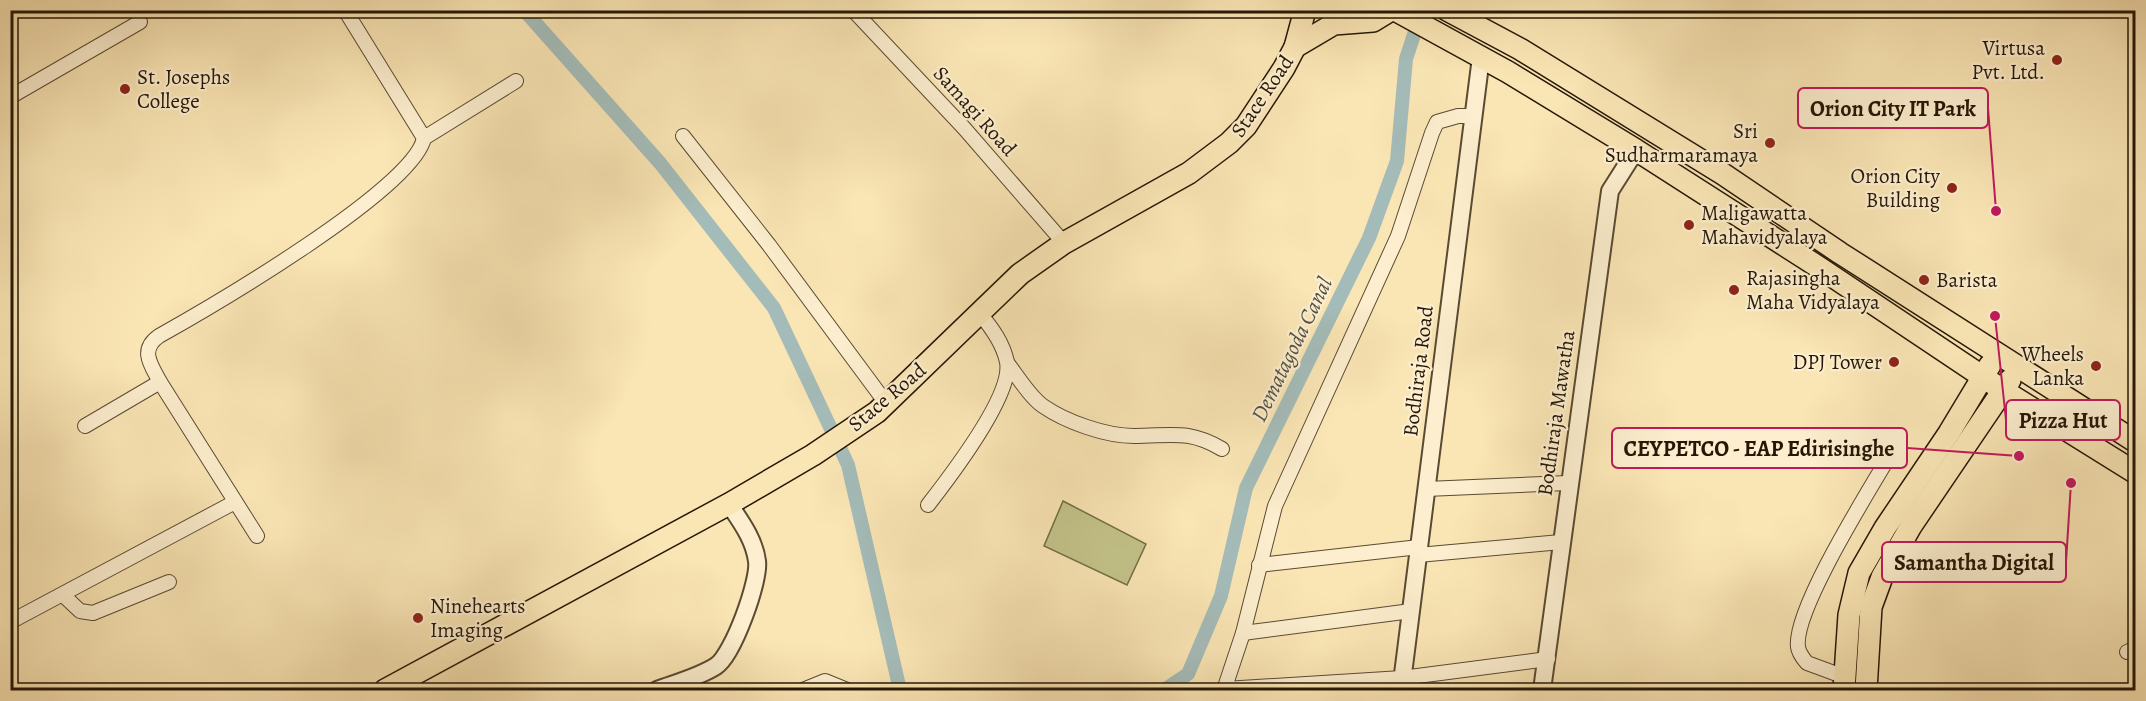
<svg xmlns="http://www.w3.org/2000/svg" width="2146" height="701" viewBox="0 0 2146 701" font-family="Alegreya,serif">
	<rect width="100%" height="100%" fill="#fae5b4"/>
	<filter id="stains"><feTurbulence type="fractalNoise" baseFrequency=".00333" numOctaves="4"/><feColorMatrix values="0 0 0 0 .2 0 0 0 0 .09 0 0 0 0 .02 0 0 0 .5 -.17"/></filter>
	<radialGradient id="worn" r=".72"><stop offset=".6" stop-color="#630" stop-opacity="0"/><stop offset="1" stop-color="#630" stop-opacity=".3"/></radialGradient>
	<path fill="#c3c38a" stroke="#746d48" stroke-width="1.5" d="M 1063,501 L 1146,544 L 1127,585 L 1044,546 Z"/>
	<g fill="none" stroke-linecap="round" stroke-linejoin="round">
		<g stroke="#a4bcb9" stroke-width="14">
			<path d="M 524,10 L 660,163 L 774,308 L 848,465 L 900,690"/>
			<path d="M 1164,690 L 1188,674 L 1221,596 L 1246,488 L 1369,238 L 1397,161 L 1406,59 L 1422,10"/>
		</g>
		<defs>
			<g id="minor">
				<path d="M 345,10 L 424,138"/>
				<path d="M 853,10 L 964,128 L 1064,243"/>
				<path d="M 10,97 L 140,22"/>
				<path d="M 683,136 L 769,245 L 886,403"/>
				<path d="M 1008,364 C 1018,377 1030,397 1043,406 C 1066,422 1106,436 1134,436 C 1171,436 1188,429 1222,449"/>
				<path d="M 85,426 L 160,382"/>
				<path d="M 1426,489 L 1568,483"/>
				<path d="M 928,505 C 949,478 1013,395 1007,362 C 1003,343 992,328 980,314"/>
				<path d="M 257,536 L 160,382 C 151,365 139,350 159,336 C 209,308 414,189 424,138 L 516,81"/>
				<path d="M 1418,555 L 1561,542"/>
				<path d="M 1259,565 L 1419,547"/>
				<path d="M 63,595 L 80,611 L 93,613 L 169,582"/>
				<path d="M 10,622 L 235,502"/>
				<path d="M 1243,633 L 1411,611"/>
				<path d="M 2127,652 L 2136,648"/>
				<path d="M 1845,677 L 1807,663 C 1803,658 1799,654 1798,647 C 1793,610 1872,486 1893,450"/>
				<path d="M 1225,689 L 1402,678 L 1548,659"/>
				<path d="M 803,690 L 825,681 L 847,690"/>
				<path d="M 1224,690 L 1243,633 L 1275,506 L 1398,236 L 1432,133 L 1437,122 L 1458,116 L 1473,116"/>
			</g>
			<g id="tertiary">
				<path d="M 657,690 C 676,683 699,677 716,666 C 733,655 760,580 757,561 C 754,539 741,522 729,504"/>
				<path d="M 1401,690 L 1481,57"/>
				<path d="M 1542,690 L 1610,191 L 1636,150"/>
			</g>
			<path id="primary" d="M 385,690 L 729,504 L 813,455 L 877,412 L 1020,274 L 1064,243 L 1189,173 L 1229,143 L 1246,126 L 1284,68 L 1295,47 L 1305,10"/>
			<g id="trunk">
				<path d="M 1395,10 L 1508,72 L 1636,150 L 1820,268 L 2004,391 L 2136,473"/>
				<path d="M 1447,10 L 1520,49 L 1723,174 L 1840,253 L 2136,442"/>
				<path d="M 1295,47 L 1334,24 L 1373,21 L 1391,10"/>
				<path d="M 1844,690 L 1849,615 L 1859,573 L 1885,528 L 1949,433 L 1990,365"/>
				<path d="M 1866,690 L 1871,607 L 1882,577 L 1911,526 L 2010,380"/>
			</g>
		</defs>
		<use href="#minor" stroke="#5a4a32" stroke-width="16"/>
		<use href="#tertiary" stroke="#5a4a32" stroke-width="20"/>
		<use href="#primary" stroke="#251707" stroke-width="24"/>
		<use href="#trunk" stroke="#251707" stroke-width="24"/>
		<use href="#minor" stroke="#fceece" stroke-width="14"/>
		<use href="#tertiary" stroke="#fceece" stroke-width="16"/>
		<use href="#primary" stroke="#fae5b4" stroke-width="21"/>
		<use href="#trunk" stroke="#fae5b4" stroke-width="21"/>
	</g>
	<g fill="#8f2418" stroke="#fceece" stroke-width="2">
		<circle cx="2057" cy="60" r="6"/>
		<circle cx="125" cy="89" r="6"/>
		<circle cx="1770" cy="143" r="6"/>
		<circle cx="1952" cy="188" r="6"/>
		<circle cx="1689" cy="225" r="6"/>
		<circle cx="1924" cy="280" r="6"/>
		<circle cx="1734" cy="290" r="6"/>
		<circle cx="1894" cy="362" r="6"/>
		<circle cx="2096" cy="366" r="6"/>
		<circle cx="418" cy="618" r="6"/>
	</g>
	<g text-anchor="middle" stroke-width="4.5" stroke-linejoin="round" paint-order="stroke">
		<g font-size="21" fill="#251707" stroke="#fceece" text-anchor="end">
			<text x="2045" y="55">Virtusa<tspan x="2045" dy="24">Pvt. Ltd.</tspan></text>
			<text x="137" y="84" text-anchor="start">St. Josephs<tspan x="137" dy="24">College</tspan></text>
			<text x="1758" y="138">Sri<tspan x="1758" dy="24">Sudharmaramaya</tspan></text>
			<text x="1940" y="183">Orion City<tspan x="1940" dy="24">Building</tspan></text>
			<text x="1701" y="220" text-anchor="start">Maligawatta<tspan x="1701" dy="24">Mahavidyalaya</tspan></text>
			<text x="1746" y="285" text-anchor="start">Rajasingha<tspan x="1746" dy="24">Maha Vidyalaya</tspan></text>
			<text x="1936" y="287" text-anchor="start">Barista</text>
			<text x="2084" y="361">Wheels<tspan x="2084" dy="24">Lanka</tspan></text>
			<text x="1882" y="369">DPJ Tower</text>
			<text x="430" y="613" text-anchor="start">Ninehearts<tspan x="430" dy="24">Imaging</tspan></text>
		</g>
		<g font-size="21" fill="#251707" stroke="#fceece">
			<text transform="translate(1262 96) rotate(-56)" y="7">Stace Road</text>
			<text transform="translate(975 111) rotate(48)" y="7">Samagi Road</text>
			<text transform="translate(1418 371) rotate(-83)" y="7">Bodhiraja Road</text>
			<text transform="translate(887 397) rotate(-40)" y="7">Stace Road</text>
			<text transform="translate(1556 413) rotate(-82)" y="7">Bodhiraja Mawatha</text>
		</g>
		<g font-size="22" font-style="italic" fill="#515145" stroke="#fceece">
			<text transform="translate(1291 349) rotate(-64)" y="8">Dematagoda Canal</text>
		</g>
	</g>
	<path fill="none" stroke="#c2185b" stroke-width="2" d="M1996 211L1988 108M1995 316L2006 420M2019 456L1907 448M2071 483L2066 562"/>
	<g fill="#c2185b" stroke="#fceece" stroke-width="2">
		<circle cx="1996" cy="211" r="6"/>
		<circle cx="1995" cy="316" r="6"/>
		<circle cx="2019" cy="456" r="6"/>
		<circle cx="2071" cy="483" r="6"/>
	</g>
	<g fill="#fceece" stroke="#c2185b" stroke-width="2">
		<rect x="1798" y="88" width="190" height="40" rx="6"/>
		<rect x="2006" y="400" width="114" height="40" rx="6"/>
		<rect x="1612" y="428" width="295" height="40" rx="6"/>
		<rect x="1882" y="542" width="184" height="40" rx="6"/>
	</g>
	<g font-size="22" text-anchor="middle" font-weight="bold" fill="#251707">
		<text x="1893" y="116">Orion City IT Park</text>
		<text x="2063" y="428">Pizza Hut</text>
		<text x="1759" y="456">CEYPETCO - EAP Edirisinghe</text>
		<text x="1974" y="570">Samantha Digital</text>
	</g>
	<rect width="2146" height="701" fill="none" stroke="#fae5b4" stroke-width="36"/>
	<rect x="12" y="12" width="2122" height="677" fill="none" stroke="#251707" stroke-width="3"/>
	<rect x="18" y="18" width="2110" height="665" fill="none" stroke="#251707" stroke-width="1.5"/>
	<rect width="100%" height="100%" filter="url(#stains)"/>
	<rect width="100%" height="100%" fill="url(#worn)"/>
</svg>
